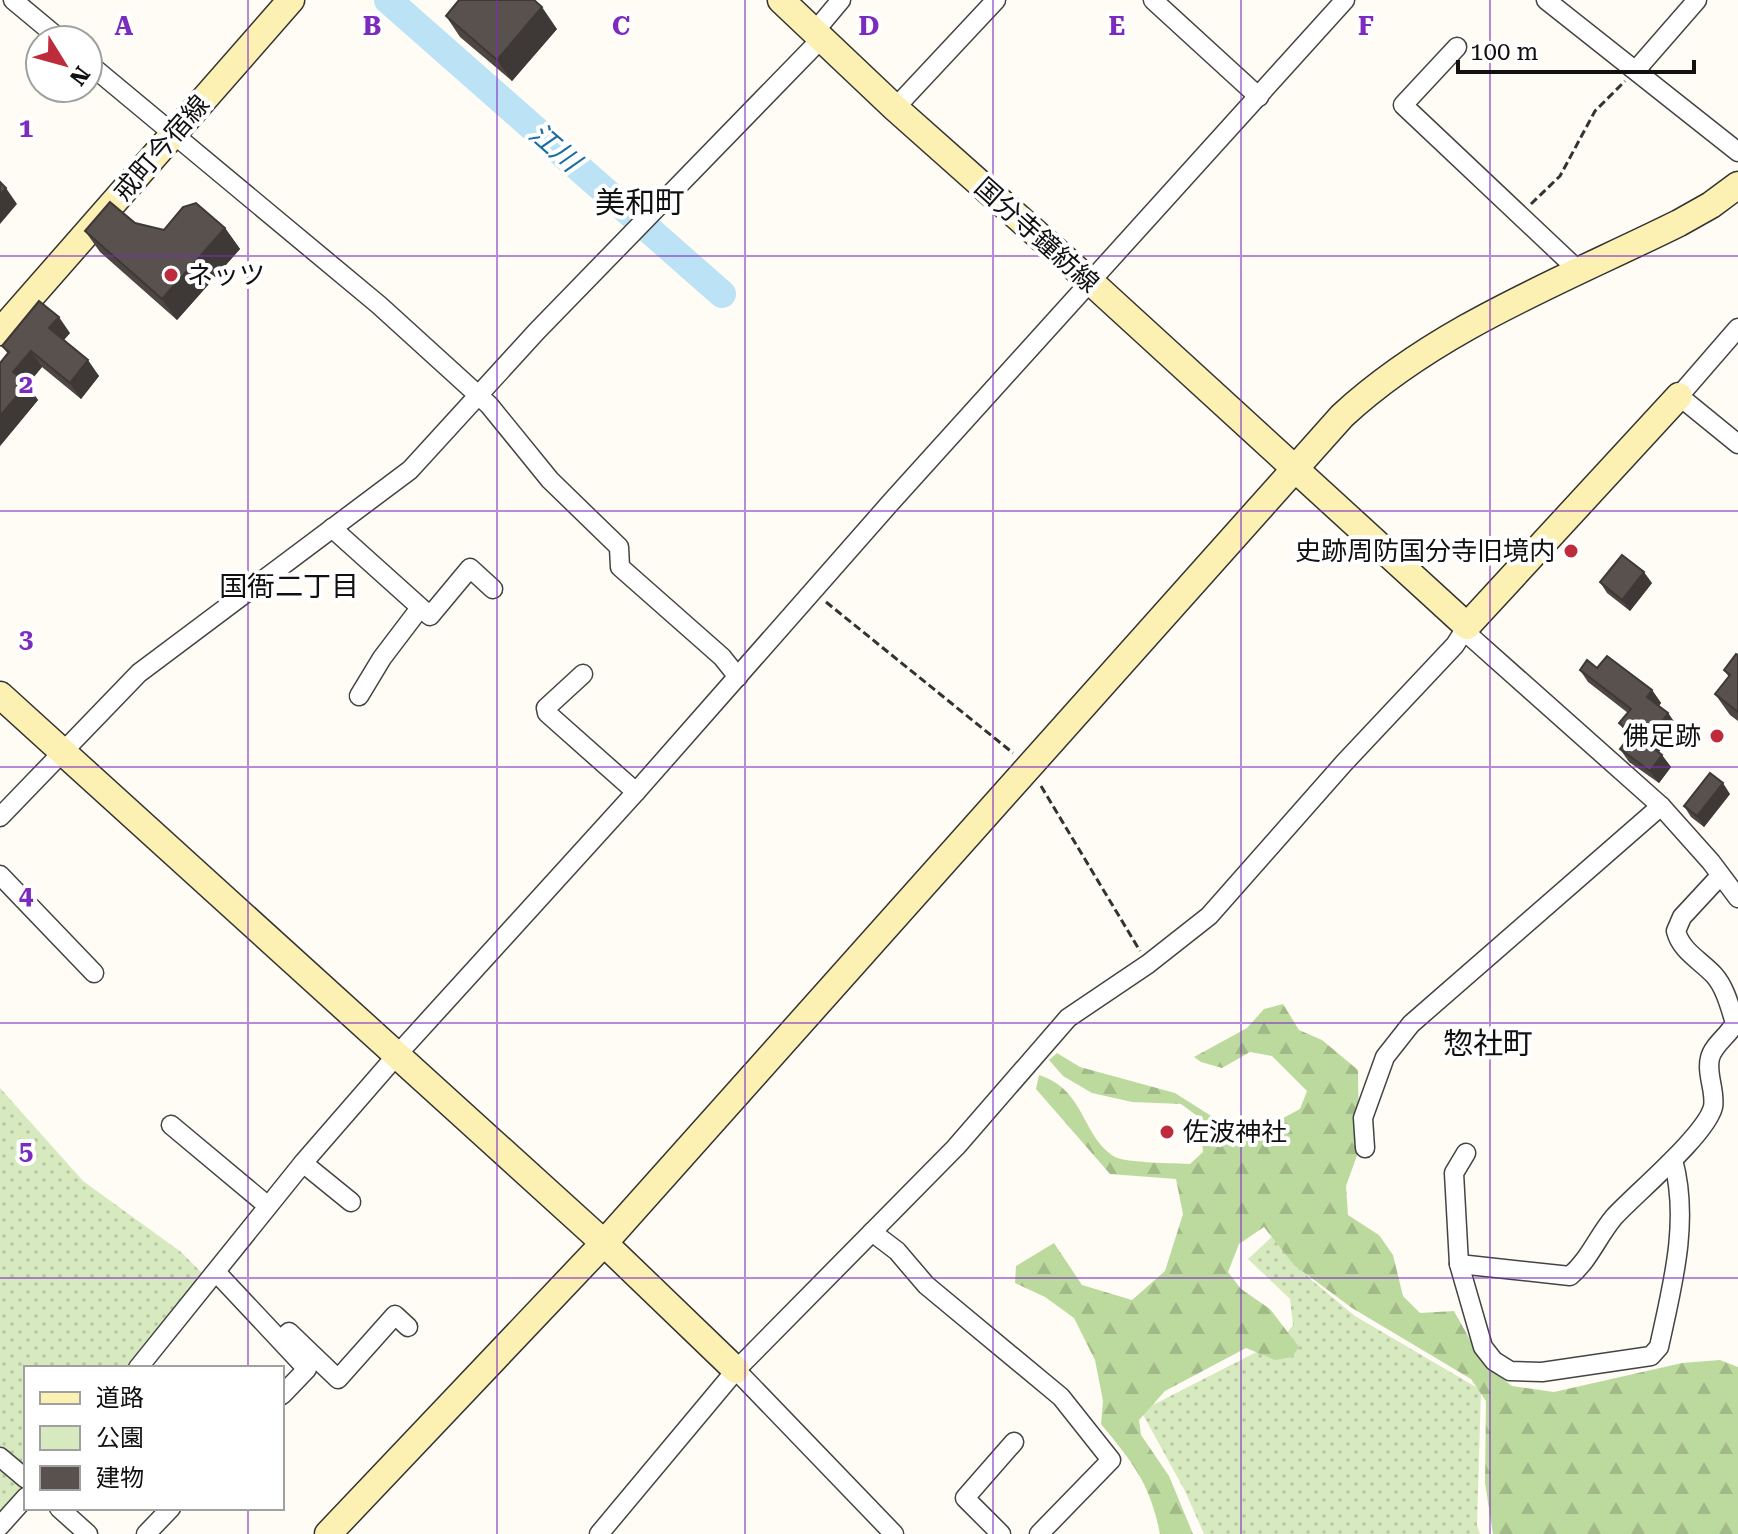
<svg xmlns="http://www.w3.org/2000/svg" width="1738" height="1534" viewBox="0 0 1738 1534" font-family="'Roboto Serif','Noto Sans JP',serif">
	<defs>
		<pattern id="green-dots" width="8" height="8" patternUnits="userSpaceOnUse" patternTransform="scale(2)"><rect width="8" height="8" fill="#d7e9bf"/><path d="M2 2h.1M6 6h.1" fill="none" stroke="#b8c7a3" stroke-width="1.8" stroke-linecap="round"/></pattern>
		<pattern id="forest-firs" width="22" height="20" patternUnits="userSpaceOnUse" patternTransform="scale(2)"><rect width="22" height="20" fill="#bcda9e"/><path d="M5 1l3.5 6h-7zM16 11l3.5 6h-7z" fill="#a1ba87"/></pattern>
	</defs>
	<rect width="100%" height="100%" fill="#fffcf5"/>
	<g fill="url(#green-dots)">
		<path d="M 0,1088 L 83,1181 L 181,1252 L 203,1274 L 128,1368 L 26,1368 L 26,1484 L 0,1514 Z"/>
		<path d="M 1277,1232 L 1309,1278 L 1355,1316 L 1481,1390 L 1477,1525 L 1480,1534 L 1204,1534 L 1185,1491 L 1141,1411 L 1282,1339 L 1293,1325 L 1290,1299 L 1248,1259 Z"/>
	</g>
	<path fill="url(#forest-firs)" d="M 1283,1004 L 1299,1030 L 1322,1040 L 1358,1070 L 1359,1150 L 1346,1186 L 1348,1215 L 1379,1235 L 1393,1255 L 1403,1296 L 1420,1313 L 1454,1311 L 1484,1365 L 1512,1386 L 1554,1392 L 1682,1363 L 1720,1360 L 1738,1367 L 1738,1534 L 1493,1534 L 1485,1483 L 1486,1401 L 1471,1379 L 1352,1308 L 1294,1265 L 1264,1227 L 1239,1244 L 1228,1272 L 1241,1289 L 1270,1309 L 1299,1347 L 1292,1357 L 1275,1360 L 1246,1348 L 1165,1391 L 1139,1420 L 1141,1435 L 1169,1476 L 1193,1534 L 1160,1534 C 1150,1483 1133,1463 1101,1424 L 1103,1401 L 1095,1360 L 1074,1318 L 1045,1297 L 1015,1283 L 1016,1266 L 1054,1243 L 1082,1285 L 1132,1300 L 1165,1271 L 1183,1214 L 1176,1179 L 1110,1174 L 1036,1089 L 1039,1075 C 1086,1090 1081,1136 1115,1157 C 1126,1163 1175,1163 1190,1164 L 1203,1152 L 1200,1118 L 1181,1104 L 1132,1102 L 1092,1093 L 1063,1076 L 1049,1060 L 1057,1053 L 1080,1067 L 1175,1093 L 1227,1126 L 1255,1133 L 1300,1109 L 1307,1091 L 1272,1056 L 1250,1052 L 1222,1068 L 1201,1062 L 1194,1057 L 1247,1028 L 1264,1009 Z"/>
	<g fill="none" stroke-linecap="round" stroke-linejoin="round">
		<path stroke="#bbe2f5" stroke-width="28" d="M 388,0 L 722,294"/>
		<defs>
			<g id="street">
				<path d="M 13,0 L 61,40"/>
				<path d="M 1153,0 L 1259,97"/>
				<path d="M 1546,0 L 1738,152"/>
				<path d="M 815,31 L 841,0"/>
				<path d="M 1457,47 L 1403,105 L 1580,272"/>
				<path d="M 88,63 L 379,305 L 489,405 L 550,480 L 619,547 L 620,567 L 722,657 L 738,677"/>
				<path d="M 1636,70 L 1697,0"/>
				<path d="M 895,108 L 996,0"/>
				<path d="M 1738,328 L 1679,396 L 1738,444"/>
				<path d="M 332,528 L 430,616 L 470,568 L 493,589"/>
				<path d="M 1467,626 L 1471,637 L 1661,806 L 1711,862 L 1738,898"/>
				<path d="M 583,674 L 546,708 L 547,713 L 636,792"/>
				<path d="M 359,696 L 382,658 L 420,608"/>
				<path d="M 0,817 L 139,673 L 410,470 L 537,331 L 822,38"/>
				<path d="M 0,875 L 94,973"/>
				<path d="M 171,1125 L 268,1206"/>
				<path d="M 1365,1148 L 1363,1118 L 1385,1057 L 1411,1024 L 1661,806"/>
				<path d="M 1466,1153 L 1454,1173 L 1459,1264 L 1483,1347 L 1494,1361 L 1510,1371 L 1542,1372 L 1651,1356 L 1659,1347 C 1672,1287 1690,1221 1673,1160"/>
				<path d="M 303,1163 L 351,1202"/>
				<path d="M 872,1232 L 897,1251 L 926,1285 L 1061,1397 L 1111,1460 L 1039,1534"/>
				<path d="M 1459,1264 L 1570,1276 C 1589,1260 1598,1236 1614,1217 C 1636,1193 1706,1135 1713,1107 C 1716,1092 1706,1074 1710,1058 C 1713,1045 1729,1035 1735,1023 C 1730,1007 1725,987 1714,975 C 1700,960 1681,951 1676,931 L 1682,917 L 1720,876"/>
				<path d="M 216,1272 L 307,1369 L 282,1395"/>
				<path d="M 281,1340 L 289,1332 L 338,1379 L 395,1315 L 408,1327"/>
				<path d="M 138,1368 L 303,1163 L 396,1056 L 636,792 L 892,501 L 1345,0"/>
				<path d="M 736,1370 L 894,1534"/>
				<path d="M 0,1457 L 26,1479"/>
				<path d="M 59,1508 L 88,1534"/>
				<path d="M 0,1526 L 26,1497"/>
				<path d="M 146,1534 L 171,1508"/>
				<path d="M 599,1534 L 736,1370 L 956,1147 L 1068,1018 L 1148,964 L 1209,916 L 1344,763 L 1455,645 L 1467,626"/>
				<path d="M 1001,1534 L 965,1498 L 1014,1442"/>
			</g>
			<g id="secondary">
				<path d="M 781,0 L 895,108 L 1092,283 L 1467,626 L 1679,396"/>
				<path d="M 0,332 L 291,0"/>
				<path d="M 0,695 L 604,1243 L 736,1370"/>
				<path d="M 328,1534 L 604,1243 L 1342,416 C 1437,328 1564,280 1679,223 L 1711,205 L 1738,185"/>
			</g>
		</defs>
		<use href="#street" stroke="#444" stroke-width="21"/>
		<use href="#secondary" stroke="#333" stroke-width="29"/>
		<g stroke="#333" stroke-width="3" stroke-dasharray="8 4" stroke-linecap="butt">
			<path d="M 1531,204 L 1560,176 L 1595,111 L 1625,81"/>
			<path d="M 826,602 L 1013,753"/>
			<path d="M 1041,786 L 1140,951"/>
		</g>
		<use href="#street" stroke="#fff" stroke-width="18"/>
		<use href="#secondary" stroke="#fcf0b3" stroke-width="26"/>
	</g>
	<g fill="#4d4642">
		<path d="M 446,16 L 557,29 L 512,81 L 460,37 Z"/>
		<path d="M 135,223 L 164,230 L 225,228 L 240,249 L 177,320 L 100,252 L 85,231 Z"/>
		<path d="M 70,333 L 64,340 L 99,376 L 81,399 L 42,367 L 27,385 L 38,400 L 0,446 L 0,363 L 8,354 L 2,346 Z"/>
		<path d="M 1600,582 L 1652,583 L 1630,611 L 1607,593 Z"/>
		<path d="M 1738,655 L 1738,721 L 1730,715 L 1715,694 L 1729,677 L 1724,670 Z"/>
		<path d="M 1597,668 L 1652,690 L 1661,703 L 1659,706 L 1668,713 L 1677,726 L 1659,752 L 1671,767 L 1659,783 L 1629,762 L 1620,749 L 1629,737 L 1619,723 L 1628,713 L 1588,682 L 1580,670 Z"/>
		<path d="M 1730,794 L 1704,827 L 1691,817 L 1684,806 Z"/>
	</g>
	<g fill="#3e3936">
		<path d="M 542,7 L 557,29 L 512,81 L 497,60 Z"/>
		<path d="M 6,188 L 17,204 L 0,224 L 0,195 Z"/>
		<path d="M 225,228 L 240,249 L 177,320 L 162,299 Z"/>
		<path d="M 59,317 L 70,333 L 60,344 L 49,328 Z"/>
		<path d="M 31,351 L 42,367 L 27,385 L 38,400 L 0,446 L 0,416 L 13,372 Z"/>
		<path d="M 88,360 L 99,376 L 81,399 L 70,383 Z"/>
		<path d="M 1644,572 L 1652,583 L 1630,611 L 1622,600 Z"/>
		<path d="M 1652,690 L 1661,703 L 1656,709 L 1647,697 Z"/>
		<path d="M 1668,713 L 1677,726 L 1656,756 L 1647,743 Z"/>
		<path d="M 1662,755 L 1671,767 L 1659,783 L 1650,771 Z"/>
		<path d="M 1723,783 L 1730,794 L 1704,827 L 1697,816 Z"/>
	</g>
	<g fill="#59514d" stroke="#3e3936" stroke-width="2">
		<path d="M 459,0 L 534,0 L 542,7 L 497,60 L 446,16 Z"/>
		<path d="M 0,182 L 6,188 L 0,195 Z"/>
		<path d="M 110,202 L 135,223 L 164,230 L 183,207 L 196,203 L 225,228 L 162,299 L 85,231 Z"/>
		<path d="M 39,301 L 59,317 L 49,328 L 88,360 L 70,383 L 31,351 L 13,372 L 27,384 L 0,416 L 0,363 L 9,352 L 2,346 Z"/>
		<path d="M 1622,555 L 1644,572 L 1622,600 L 1600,582 Z"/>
		<path d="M 1736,654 L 1738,655 L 1738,712 L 1715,694 L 1730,675 L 1724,670 Z"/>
		<path d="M 1607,656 L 1652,690 L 1647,697 L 1668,713 L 1647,743 L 1662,755 L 1650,771 L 1620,749 L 1632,733 L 1619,723 L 1631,709 L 1580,670 L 1587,660 L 1597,668 Z"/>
		<path d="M 1710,773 L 1723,783 L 1697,816 L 1684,806 Z"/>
	</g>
	<path fill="none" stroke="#7b2cbf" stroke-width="2" stroke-opacity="0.55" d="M 248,0 L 248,1368M 497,0 L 497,1534M 745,0 L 745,1534M 993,0 L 993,1534M 1241,0 L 1241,1534M 1490,0 L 1490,1534M 0,256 L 1738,256M 0,511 L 1738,511M 0,767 L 1738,767M 0,1023 L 1738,1023M 0,1278 L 1738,1278M 248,1508 L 248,1534"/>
	<g fill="#be2c3b" stroke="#fff" stroke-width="3">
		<circle cx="171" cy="275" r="8"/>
		<circle cx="1571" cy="551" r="8"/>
		<circle cx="1717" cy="736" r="8"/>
		<circle cx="1167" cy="1132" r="8"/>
	</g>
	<g text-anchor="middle" stroke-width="8" stroke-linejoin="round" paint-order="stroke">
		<g font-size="26" fill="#111" stroke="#fff">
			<text transform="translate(161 148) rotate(-49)" y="9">戒町今宿線</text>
			<text transform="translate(1037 235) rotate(42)" y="9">国分寺鐘紡線</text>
		</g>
		<g font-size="26" fill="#111" stroke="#fff" text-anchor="start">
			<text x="187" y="284">ネッツ</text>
			<text x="1555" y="560" text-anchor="end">史跡周防国分寺旧境内</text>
			<text x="1701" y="745" text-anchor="end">佛足跡</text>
			<text x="1183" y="1141">佐波神社</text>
		</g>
		<g font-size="28" font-style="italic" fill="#1c6ea0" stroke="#fff">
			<text transform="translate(555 147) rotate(41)" y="10">江川</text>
		</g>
		<g font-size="28" fill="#111" stroke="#fff">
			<text x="289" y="596">国衙二丁目</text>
		</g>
		<g font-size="30" fill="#111" stroke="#fff">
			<text x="640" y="213">美和町</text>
			<text x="1488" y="1054">惣社町</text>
		</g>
	</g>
	<g font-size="26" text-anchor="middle" font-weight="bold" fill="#7b2cbf" stroke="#fff" stroke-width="8" stroke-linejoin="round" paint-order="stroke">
		<text x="124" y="35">A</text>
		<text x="372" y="35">B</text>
		<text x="621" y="35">C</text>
		<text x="869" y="35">D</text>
		<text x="1117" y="35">E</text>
		<text x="1366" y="35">F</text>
		<text x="26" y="137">1</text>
		<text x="26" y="393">2</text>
		<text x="26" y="648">3</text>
		<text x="26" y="904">4</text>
		<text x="26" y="1160">5</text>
	</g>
	<rect x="24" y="1366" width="260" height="144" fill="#ffffff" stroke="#a0a0a0" stroke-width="2"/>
	<rect x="40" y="1392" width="40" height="12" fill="#fcf0b3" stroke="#a0a0a0" stroke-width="2"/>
	<text x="96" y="1406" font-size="24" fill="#111111">道路</text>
	<rect x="40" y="1426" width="40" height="24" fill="#d7e9bf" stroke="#a0a0a0" stroke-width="2"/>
	<text x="96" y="1446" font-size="24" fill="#111111">公園</text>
	<rect x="40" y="1466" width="40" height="24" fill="#59514d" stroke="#a0a0a0" stroke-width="2"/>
	<text x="96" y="1486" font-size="24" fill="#111111">建物</text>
	<g transform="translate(64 64) rotate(127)"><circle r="38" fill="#ffffff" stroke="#a0a0a0" stroke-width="2"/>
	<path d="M0-6L14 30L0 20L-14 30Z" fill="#be2c3b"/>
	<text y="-12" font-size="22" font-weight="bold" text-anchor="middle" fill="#111111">N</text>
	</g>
	<path d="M1458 60v12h236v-12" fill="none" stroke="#111111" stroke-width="4"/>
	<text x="1470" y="60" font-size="24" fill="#111111" stroke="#ffffff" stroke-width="6" paint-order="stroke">100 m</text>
</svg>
